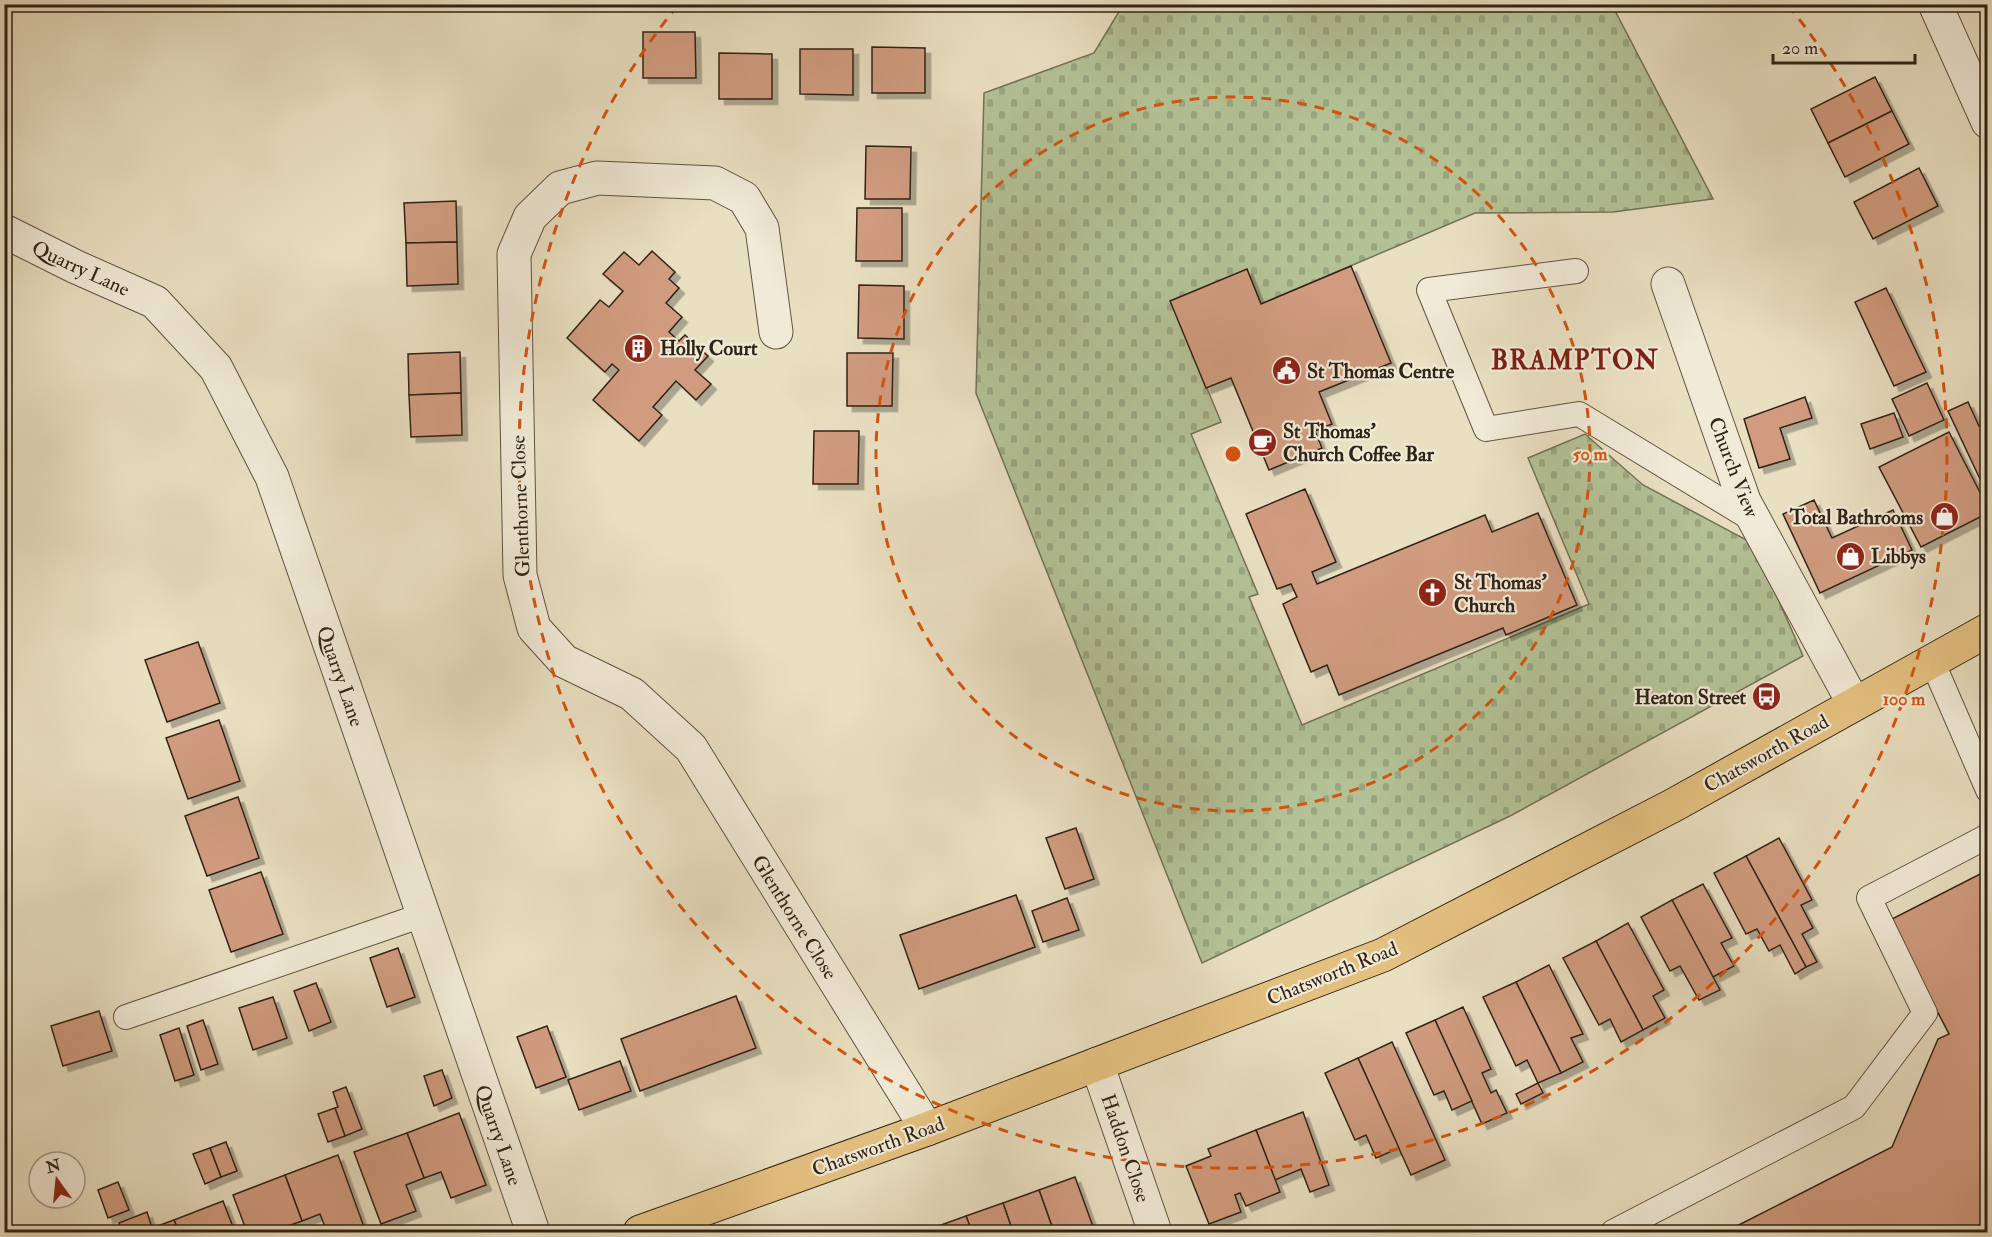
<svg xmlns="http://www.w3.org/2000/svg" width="1992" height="1237" viewBox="0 0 1992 1237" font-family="'IM FELL Double Pica',serif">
	<defs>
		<pattern id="cemetery-stones" width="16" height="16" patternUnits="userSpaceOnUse" patternTransform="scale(1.5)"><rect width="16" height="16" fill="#b3c296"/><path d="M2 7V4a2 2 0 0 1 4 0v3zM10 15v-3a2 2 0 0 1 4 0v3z" fill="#9aa681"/></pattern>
		<filter id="shadow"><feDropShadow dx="5.5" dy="5.5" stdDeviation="0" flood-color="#0004"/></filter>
	</defs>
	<rect width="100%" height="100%" fill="#e9dfc1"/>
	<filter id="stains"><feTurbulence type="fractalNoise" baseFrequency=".00333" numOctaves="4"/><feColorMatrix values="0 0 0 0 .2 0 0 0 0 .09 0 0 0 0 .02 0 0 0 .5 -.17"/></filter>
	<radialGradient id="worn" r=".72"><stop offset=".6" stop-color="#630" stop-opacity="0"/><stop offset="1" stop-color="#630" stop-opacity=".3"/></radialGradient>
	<path fill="url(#cemetery-stones)" stroke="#727256" stroke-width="1.5" d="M 1123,5 L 1612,5 L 1713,199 L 1613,212 L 1475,213 L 1261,304 L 1247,270 L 1171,301 L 1221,422 L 1191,434 L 1258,594 L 1249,597 L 1302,725 L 1589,604 L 1528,458 L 1585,434 L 1643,485 L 1754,544 L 1803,656 L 1512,815 L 1202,963 L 976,393 L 984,93 L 1094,53 Z"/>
	<g fill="#d09b7f" stroke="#312316" stroke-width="1.5" filter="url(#shadow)">
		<path d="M 643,32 L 695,32 L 696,78 L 643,78 Z"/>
		<path d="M 872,47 L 925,48 L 925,93 L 872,93 Z"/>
		<path d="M 800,49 L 853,49 L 853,95 L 800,94 Z"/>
		<path d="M 719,53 L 772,54 L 772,99 L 719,99 Z"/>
		<path d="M 1875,77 L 1892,111 L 1828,143 L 1811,109 Z"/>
		<path d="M 1892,111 L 1909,144 L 1845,177 L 1828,143 Z"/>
		<path d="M 866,146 L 911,147 L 910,199 L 865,199 Z"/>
		<path d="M 1919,168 L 1938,206 L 1873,239 L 1854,202 Z"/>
		<path d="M 456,201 L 457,242 L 406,243 L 404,203 Z"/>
		<path d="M 857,208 L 902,208 L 902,261 L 856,261 Z"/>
		<path d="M 457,242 L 458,284 L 407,286 L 406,243 Z"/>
		<path d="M 652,251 L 675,272 L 669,279 L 679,288 L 666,303 L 682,317 L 669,332 L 679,341 L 685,335 L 708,356 L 695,370 L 711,384 L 696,400 L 676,381 L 653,407 L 662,415 L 639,441 L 593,400 L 619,370 L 612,364 L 605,372 L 567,338 L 600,300 L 609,307 L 623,291 L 603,274 L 624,252 L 639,265 Z"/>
		<path d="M 1351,266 L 1391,363 L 1319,392 L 1332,424 L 1315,431 L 1322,448 L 1269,470 L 1231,378 L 1206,388 L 1170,301 L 1247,269 L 1261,304 Z"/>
		<path d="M 859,285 L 904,286 L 904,339 L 858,338 Z"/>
		<path d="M 1886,288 L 1926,372 L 1894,386 L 1855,302 Z"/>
		<path d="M 460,352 L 461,393 L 409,395 L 408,354 Z"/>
		<path d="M 847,353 L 893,353 L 892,406 L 847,406 Z"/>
		<path d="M 1927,383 L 1944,420 L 1909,436 L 1892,399 Z"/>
		<path d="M 461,393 L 462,435 L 411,437 L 409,395 Z"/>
		<path d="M 1805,397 L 1812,418 L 1780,428 L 1790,459 L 1759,468 L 1744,419 Z"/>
		<path d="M 1968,402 L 1979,426 L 1988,422 L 1988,496 L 1948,411 Z"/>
		<path d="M 1894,413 L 1903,437 L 1870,449 L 1861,424 Z"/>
		<path d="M 814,431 L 859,431 L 858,484 L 813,484 Z"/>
		<path d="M 1949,432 L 1988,508 L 1988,513 L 1921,547 L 1879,467 Z"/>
		<path d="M 1305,489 L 1336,562 L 1312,572 L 1317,584 L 1485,515 L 1492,532 L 1538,513 L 1577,605 L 1506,635 L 1503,628 L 1339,695 L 1327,665 L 1311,672 L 1283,604 L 1297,597 L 1291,584 L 1277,589 L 1246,514 Z"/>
		<path d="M 1814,500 L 1832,538 L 1893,510 L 1912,550 L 1820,593 L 1783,514 Z"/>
		<path d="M 198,642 L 220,703 L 167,722 L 145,660 Z"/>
		<path d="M 219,720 L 240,781 L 188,799 L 166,738 Z"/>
		<path d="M 238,797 L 259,858 L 207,876 L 185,816 Z"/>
		<path d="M 1076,828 L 1094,879 L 1065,889 L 1046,838 Z"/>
		<path d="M 1779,838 L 1812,900 L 1801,905 L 1813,928 L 1802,934 L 1817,962 L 1806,967 L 1746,856 Z"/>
		<path d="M 1746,856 L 1806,967 L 1795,974 L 1780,945 L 1769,951 L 1757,929 L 1746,934 L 1714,873 Z"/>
		<path d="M 1988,870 L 1988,1208 L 1977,1232 L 1725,1232 L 1892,1147 L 1938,1039 L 1949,1034 L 1890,920 Z"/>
		<path d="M 261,872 L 283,934 L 231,952 L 209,890 Z"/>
		<path d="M 1703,884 L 1732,938 L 1721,943 L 1734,966 L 1713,977 L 1672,900 Z"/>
		<path d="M 1016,895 L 1035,947 L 919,989 L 900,935 Z"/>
		<path d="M 1067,898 L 1079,930 L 1043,942 L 1032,911 Z"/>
		<path d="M 1672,900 L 1720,990 L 1699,1000 L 1680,966 L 1670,971 L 1641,917 Z"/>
		<path d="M 1628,923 L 1664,990 L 1653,996 L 1665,1018 L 1643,1030 L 1596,941 Z"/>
		<path d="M 1596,941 L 1643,1030 L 1621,1042 L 1610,1019 L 1599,1025 L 1563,958 Z"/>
		<path d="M 398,948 L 415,997 L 387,1007 L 370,958 Z"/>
		<path d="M 1549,965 L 1583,1034 L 1571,1038 L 1583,1062 L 1561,1073 L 1516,982 Z"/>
		<path d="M 1516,982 L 1561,1073 L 1538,1083 L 1527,1060 L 1516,1066 L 1483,997 Z"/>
		<path d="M 316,983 L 331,1022 L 309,1031 L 294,991 Z"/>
		<path d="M 736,996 L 756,1048 L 640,1091 L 621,1039 Z"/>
		<path d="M 273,997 L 287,1038 L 253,1050 L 239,1008 Z"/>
		<path d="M 1463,1007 L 1491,1069 L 1482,1073 L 1491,1093 L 1496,1090 L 1507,1113 L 1482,1124 L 1435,1020 Z"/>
		<path d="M 99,1011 L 112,1051 L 63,1066 L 51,1026 Z"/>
		<path d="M 203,1020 L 218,1064 L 201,1070 L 187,1026 Z"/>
		<path d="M 1435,1020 L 1472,1101 L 1452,1110 L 1444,1091 L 1434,1095 L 1406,1033 Z"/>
		<path d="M 547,1026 L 566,1077 L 536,1088 L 517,1037 Z"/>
		<path d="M 179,1028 L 194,1075 L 175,1081 L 160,1035 Z"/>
		<path d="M 1392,1042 L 1445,1160 L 1411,1175 L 1358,1058 Z"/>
		<path d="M 1358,1058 L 1399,1148 L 1376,1158 L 1366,1135 L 1355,1140 L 1325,1073 Z"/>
		<path d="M 620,1061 L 631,1091 L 579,1110 L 568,1080 Z"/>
		<path d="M 442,1070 L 452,1098 L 434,1106 L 424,1076 Z"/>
		<path d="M 1538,1083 L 1543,1093 L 1521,1104 L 1516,1094 Z"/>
		<path d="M 346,1087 L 362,1129 L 345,1136 L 335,1108 L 338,1107 L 333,1092 Z"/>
		<path d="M 335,1108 L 345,1136 L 328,1142 L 318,1114 Z"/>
		<path d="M 1303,1112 L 1329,1185 L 1310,1192 L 1301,1169 L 1275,1180 L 1256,1130 Z"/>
		<path d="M 459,1113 L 486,1185 L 451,1198 L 441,1172 L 424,1178 L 407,1133 Z"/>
		<path d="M 1256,1130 L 1280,1192 L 1246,1206 L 1240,1193 L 1235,1195 L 1241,1212 L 1209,1224 L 1186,1166 L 1211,1156 L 1208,1149 Z"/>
		<path d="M 407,1133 L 424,1178 L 406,1185 L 416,1211 L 381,1224 L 354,1152 Z"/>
		<path d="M 226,1142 L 237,1171 L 221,1177 L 210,1148 Z"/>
		<path d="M 210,1148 L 221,1177 L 205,1184 L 193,1154 Z"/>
		<path d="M 338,1155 L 364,1227 L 349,1232 L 327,1232 L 320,1214 L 302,1221 L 285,1175 Z"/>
		<path d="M 285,1175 L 302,1221 L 285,1227 L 287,1232 L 247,1232 L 233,1195 Z"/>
		<path d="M 1075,1177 L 1095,1232 L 1054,1232 L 1039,1190 Z"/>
		<path d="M 118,1182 L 129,1210 L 108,1218 L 98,1190 Z"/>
		<path d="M 1039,1190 L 1054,1232 L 1013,1232 L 1003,1203 Z"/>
		<path d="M 223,1201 L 235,1232 L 179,1232 L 174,1220 Z"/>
		<path d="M 1003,1203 L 1013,1232 L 972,1232 L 966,1216 Z"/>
		<path d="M 147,1212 L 152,1228 L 174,1220 L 179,1232 L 122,1232 L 119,1223 Z"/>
		<path d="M 966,1216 L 972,1232 L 931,1232 L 930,1229 Z"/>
	</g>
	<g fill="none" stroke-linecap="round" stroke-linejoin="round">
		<defs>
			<g id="lane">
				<path d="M 1576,271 L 1429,290 L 1486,429 L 1579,414 L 1755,521"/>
				<path d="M 1932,661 L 1988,790"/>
				<path d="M 126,1017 L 423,915"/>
				<path d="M 1613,1232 L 1854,1107 L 1925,1013 L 1869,898 L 1988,836"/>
			</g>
			<g id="street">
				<path d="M 1935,4 L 1988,122"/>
				<path d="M 4,231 L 76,267 L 155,302 L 216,368 L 272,477 L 533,1232"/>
				<path d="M 1668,284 L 1744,501 L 1854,704"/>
				<path d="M 776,332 L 762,228 L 744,198 L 715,183 L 597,178 L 560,188 L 530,217 L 514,254 L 520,575 L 534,628 L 564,661 L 632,694 L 691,748 L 927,1129"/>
				<path d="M 1097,1064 L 1155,1232"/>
			</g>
			<path id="highway" d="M 640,1232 L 927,1129 L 1383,955 L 1672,806 L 1988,630"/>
		</defs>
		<use href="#lane" stroke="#5f5241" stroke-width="26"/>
		<use href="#street" stroke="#5f5241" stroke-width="35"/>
		<use href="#highway" stroke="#312316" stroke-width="35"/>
		<use href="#lane" stroke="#f1ead7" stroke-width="24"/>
		<use href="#street" stroke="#f1ead7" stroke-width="33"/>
		<use href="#highway" stroke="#e4c080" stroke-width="33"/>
	</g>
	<g fill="none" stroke="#d6540d" stroke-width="3" stroke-dasharray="10 8">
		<circle cx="1233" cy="454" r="357"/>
		<path d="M1788 5A714 714 0 1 1 678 5"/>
	</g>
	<defs>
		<symbol id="building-disc" viewBox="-11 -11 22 22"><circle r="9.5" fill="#8f2418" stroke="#f1ead7"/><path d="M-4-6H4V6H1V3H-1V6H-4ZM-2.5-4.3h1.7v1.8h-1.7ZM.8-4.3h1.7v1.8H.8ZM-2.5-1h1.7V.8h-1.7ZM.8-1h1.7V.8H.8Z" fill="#fff"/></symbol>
		<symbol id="civic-disc" viewBox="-11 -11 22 22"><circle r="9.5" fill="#8f2418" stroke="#f1ead7"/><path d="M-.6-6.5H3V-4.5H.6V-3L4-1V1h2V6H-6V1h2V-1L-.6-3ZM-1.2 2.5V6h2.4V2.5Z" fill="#fff"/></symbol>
		<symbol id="cafe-disc" viewBox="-11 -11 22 22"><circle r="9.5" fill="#8f2418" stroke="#f1ead7"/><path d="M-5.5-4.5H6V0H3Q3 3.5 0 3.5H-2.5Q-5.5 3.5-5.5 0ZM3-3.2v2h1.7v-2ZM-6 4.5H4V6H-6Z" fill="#fff"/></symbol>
		<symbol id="shop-disc" viewBox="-11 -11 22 22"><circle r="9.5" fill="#8f2418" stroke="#f1ead7"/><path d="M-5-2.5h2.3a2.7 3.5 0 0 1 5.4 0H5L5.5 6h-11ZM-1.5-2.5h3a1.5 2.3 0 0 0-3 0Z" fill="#fff"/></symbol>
		<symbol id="church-disc" viewBox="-11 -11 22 22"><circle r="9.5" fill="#8f2418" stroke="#f1ead7"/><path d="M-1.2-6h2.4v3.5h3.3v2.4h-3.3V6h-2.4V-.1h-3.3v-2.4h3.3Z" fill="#fff"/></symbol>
		<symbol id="bus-disc" viewBox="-11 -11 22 22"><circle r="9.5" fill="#8f2418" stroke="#f1ead7"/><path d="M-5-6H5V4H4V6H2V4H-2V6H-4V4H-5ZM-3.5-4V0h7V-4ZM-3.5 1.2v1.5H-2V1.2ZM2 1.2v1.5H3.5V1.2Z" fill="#fff"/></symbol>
	</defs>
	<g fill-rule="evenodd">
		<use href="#building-disc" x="622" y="332" width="33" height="33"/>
		<use href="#civic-disc" x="1270" y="354" width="33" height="33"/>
		<use href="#cafe-disc" x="1246" y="426" width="33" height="33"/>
		<use href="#shop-disc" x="1928" y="500" width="33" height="33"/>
		<use href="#shop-disc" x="1834" y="540" width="33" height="33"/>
		<use href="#church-disc" x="1416" y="576" width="33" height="33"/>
		<use href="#bus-disc" x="1750" y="680" width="33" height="33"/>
	</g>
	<g text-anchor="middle" stroke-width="4.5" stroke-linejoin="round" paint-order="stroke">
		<g font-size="20" fill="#312316" stroke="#f1ead7">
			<text transform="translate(81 268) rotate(25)" y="7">Quarry Lane</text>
			<text transform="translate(1734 467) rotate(69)" y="7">Church View</text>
			<text transform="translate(520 506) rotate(-92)" y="7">Glenthorne Close</text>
			<text transform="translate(341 676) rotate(71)" y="7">Quarry Lane</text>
			<text transform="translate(1766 753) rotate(-29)" y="7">Chatsworth Road</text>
			<text transform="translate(795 917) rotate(58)" y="7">Glenthorne Close</text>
			<text transform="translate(1332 973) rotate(-22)" y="7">Chatsworth Road</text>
			<text transform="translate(499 1135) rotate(71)" y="7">Quarry Lane</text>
			<text transform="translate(878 1146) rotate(-20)" y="7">Chatsworth Road</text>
			<text transform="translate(1126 1148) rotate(71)" y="7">Haddon Close</text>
		</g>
		<g font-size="20" font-weight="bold" fill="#312316" stroke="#f1ead7" text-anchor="start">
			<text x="660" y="355">Holly Court</text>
			<text x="1307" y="378">St Thomas Centre</text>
			<text x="1283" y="438">St Thomas'<tspan x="1283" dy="23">Church Coffee Bar</tspan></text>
			<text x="1923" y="524" text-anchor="end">Total Bathrooms</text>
			<text x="1871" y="563">Libbys</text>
			<text x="1454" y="589">St Thomas'<tspan x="1454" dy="23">Church</tspan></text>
			<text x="1746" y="704" text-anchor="end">Heaton Street</text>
		</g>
		<g font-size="26" font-weight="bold" letter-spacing="1.5" fill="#7a1f14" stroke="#f1ead7">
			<text x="1575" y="369">BRAMPTON</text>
		</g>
	</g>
	<circle cx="1233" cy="454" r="9" fill="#d6540d" stroke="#f1ead7" stroke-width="3"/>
	<g font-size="18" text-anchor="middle" font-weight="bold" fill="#d6540d" stroke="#f1ead7" stroke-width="4.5" stroke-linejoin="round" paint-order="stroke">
		<text x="1590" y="460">50 m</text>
		<text x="1904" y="705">100 m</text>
	</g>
	<rect width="1992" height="1237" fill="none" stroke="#e9dfc1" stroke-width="24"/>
	<rect x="6" y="6" width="1980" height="1225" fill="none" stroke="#312316" stroke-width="3"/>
	<rect x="12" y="12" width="1968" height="1213" fill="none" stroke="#312316" stroke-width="1.5"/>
	<g transform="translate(57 1180) rotate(345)"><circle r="28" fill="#f1ead7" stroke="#a49a8a" stroke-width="1.5"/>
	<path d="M0-4.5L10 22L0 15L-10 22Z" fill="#8f2418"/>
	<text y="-9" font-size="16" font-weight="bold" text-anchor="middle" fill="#312316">N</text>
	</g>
	<path d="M1773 54v9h142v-9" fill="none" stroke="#312316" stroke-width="3"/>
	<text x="1782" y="54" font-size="18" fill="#312316" stroke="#f1ead7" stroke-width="4.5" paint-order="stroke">20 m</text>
	<rect width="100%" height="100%" filter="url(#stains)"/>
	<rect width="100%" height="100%" fill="url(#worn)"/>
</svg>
